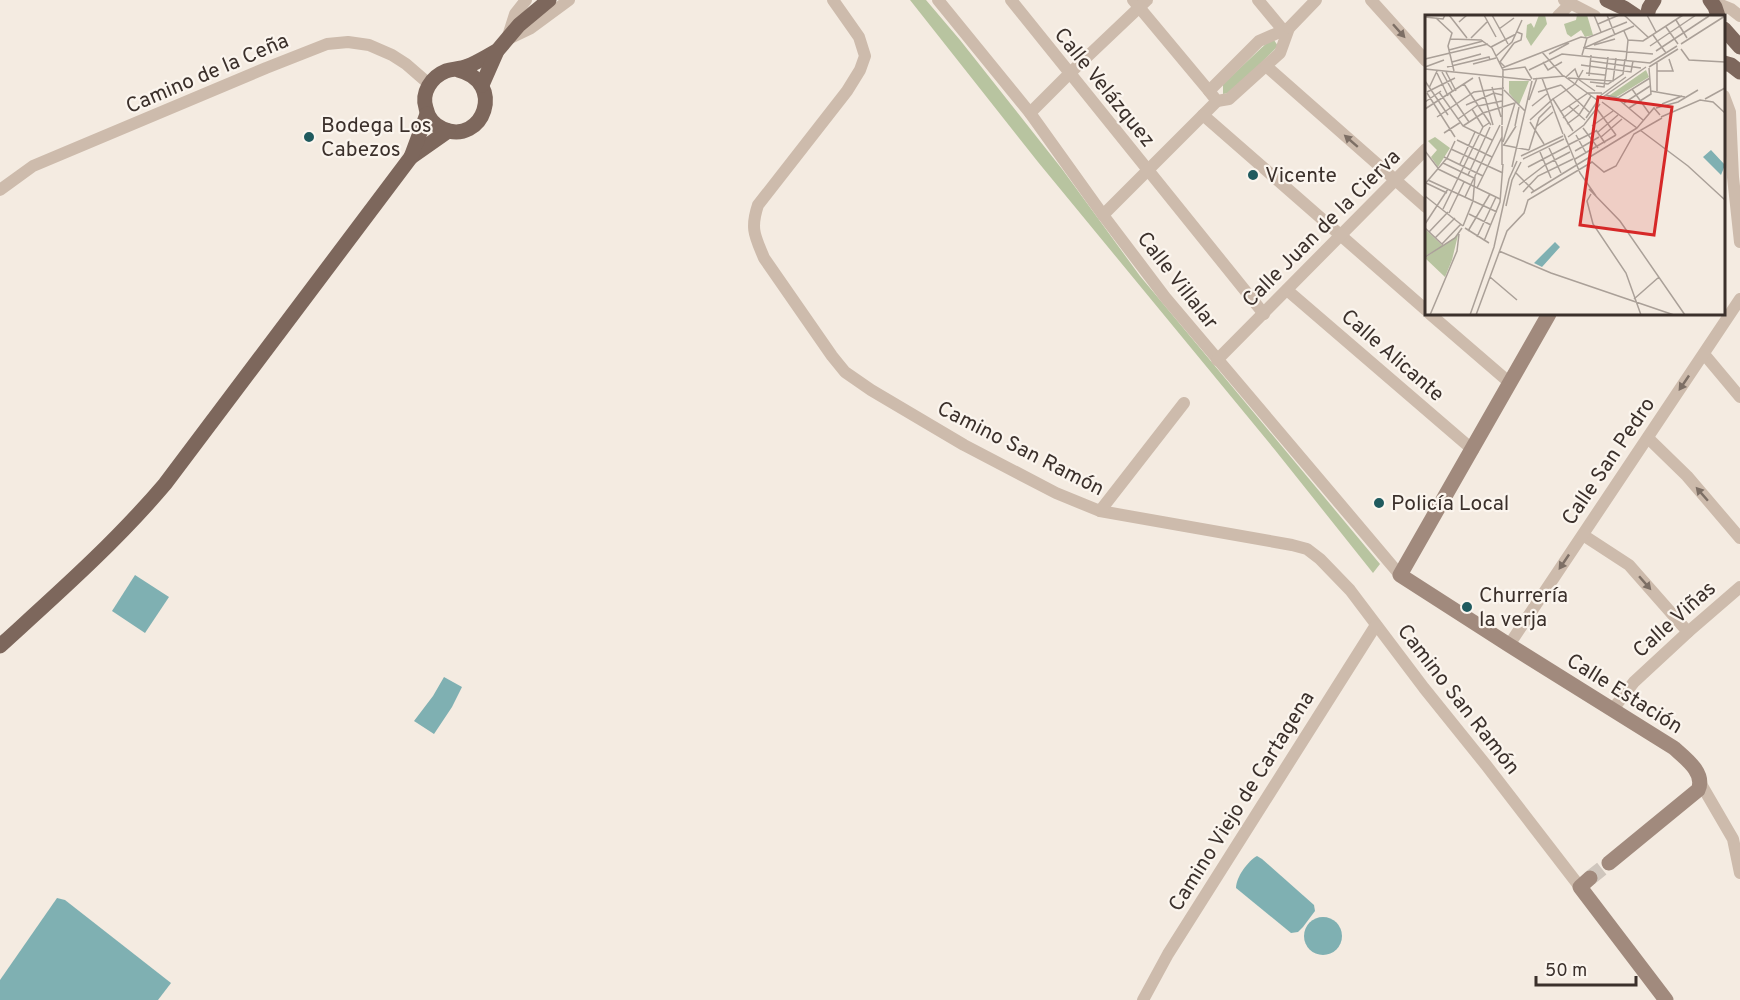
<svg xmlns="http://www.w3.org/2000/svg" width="1740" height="1000" viewBox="0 0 1740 1000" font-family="Overpass,sans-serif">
	<rect width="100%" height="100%" fill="#f4ebe1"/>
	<g fill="#b8c4a0">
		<path d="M 910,0 L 926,0 L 960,40 L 1062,169 L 1140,276 L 1380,564 L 1373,573 L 1275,450 L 1038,162 Z"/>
		<path d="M 1271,39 L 1274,40 L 1278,46 L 1231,93 L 1223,94 L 1223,84 Z"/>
	</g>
	<g fill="#7fb0b2">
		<path d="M 135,575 L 169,597 L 145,633 L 112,611 Z"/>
		<path d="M 444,677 L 462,687 L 452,707 L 434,734 L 414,721 L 433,696 Z"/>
		<path d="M 1257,856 L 1262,859 L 1314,905 L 1315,911 L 1303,927 L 1298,932 L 1291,933 L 1236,888 C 1236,877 1248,861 1257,856 Z"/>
		<path d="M 57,898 L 65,900 L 171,983 L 158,1000 L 0,1000 L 0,980 Z"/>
		<circle cx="1323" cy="936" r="19"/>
	</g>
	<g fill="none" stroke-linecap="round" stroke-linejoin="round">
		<path stroke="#cfc6bd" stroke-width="15" stroke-dasharray="15 8" stroke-linecap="butt" d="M 1590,878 L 1609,863"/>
		<g stroke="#cdbbac" stroke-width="12">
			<path d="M 833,0 L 859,37 L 865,56 L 860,70 L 847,91 L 758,205 C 750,229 755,236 764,258 L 832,356 L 845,372 L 871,390 L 964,445 L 1056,493 L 1100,511 L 1292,545 L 1307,549 L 1320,559 L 1350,590 L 1424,688 L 1486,765 L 1580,887"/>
			<path d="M 938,0 L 1030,113 L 1103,215 L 1165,297 L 1400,575"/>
			<path d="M 1011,0 L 1264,314"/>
			<path d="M 1133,0 L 1209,91"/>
			<path d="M 1258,0 L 1283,30"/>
			<path d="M 1371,0 L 1426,61"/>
			<path d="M 1564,0 L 1595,16"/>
			<path d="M 1711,1 L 1731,9 L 1740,16"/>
			<path d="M 1558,16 L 1571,3"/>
			<path d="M 1289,28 L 1280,53 L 1229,99 L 1217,101 L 1209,91 L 1259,41 Z"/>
			<path d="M 1289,28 L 1316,0"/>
			<path d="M 508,36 L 515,14 L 526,0"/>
			<path d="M 508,39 L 531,28 L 569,0"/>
			<path d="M 1266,66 L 1426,207"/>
			<path d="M 1724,96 L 1730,112 L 1733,177 L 1740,242"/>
			<path d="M 1030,113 L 1069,74 L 1147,0"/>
			<path d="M 1203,115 L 1426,310"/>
			<path d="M 0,190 L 33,166 L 266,68 L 327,44 L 348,42 L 369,45 L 392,55 L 406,64 L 429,84"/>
			<path d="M 1103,215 L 1217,101"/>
			<path d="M 1287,290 L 1473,450"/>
			<path d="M 1430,314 L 1510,383"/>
			<path d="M 1704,354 L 1740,397"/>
			<path d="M 1217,360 L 1426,149"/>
			<path d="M 1648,438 L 1687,476 L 1740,538"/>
			<path d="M 1100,511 L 1184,403"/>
			<path d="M 1583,535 L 1629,565 L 1688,632"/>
			<path d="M 1509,645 L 1740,299"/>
			<path d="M 1613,709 L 1634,682 L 1688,632 L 1740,587"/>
			<path d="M 1701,784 L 1733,839 L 1740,873"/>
			<path d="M 1143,1000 L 1168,954 L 1376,625"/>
		</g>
		<g stroke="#a18a7d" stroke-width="15">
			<path d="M 1549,314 L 1400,575 L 1509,645 L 1674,748 C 1685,758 1706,773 1698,790 L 1609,863"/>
			<path d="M 1590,878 L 1580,887 L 1666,1000"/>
		</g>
		<g stroke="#7d675c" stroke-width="15">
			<path d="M 1607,0 L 1624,8 L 1636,16"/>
			<path d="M 1710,0 L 1715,7 L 1718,16"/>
			<path d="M 1647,16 L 1649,8 L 1654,0"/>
			<path d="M 1724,29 L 1740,47"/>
			<path d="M 1724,63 L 1731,65 L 1740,72"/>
			<path d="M 458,70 C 507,82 483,146 443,129 C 434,125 428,118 426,108 C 421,93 431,77 446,71 C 453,69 461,69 468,66 C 478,62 487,56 497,51"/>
			<path d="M 482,85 L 497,51 L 519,25 L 549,0"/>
			<path d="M 411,157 L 448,131"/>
			<path d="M 0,646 C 57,594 115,543 165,484 L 411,157 L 427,114"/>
		</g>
	</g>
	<defs><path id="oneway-solid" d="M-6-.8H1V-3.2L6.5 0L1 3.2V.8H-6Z" transform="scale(1.5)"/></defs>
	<g fill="#7d6f65">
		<use href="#oneway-solid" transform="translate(1399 31) rotate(48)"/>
		<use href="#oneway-solid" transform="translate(1351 141) rotate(-139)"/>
		<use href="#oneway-solid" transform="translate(1684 383) rotate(124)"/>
		<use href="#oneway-solid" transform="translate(1702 494) rotate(-131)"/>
		<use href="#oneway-solid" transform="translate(1564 562) rotate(124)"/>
		<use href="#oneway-solid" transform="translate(1645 583) rotate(49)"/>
	</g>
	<g fill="#1f5a5e" stroke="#fbf5ee" stroke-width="2">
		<circle cx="309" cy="137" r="6"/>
		<circle cx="1253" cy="175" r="6"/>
		<circle cx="1379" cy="503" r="6"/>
		<circle cx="1467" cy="607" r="6"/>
	</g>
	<g text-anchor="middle" stroke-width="4.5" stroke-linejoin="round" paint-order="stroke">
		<g font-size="21" fill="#3b302b" stroke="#fbf5ee">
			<text transform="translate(207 73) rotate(-23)" y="7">Camino de la Ceña</text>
			<text transform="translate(1105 87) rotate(51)" y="7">Calle Velázquez</text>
			<text transform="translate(1321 228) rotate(-45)" y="7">Calle Juan de la Cierva</text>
			<text transform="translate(1178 280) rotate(52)" y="7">Calle Villalar</text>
			<text transform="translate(1393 355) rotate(41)" y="7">Calle Alicante</text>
			<text transform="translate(1021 448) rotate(27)" y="7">Camino San Ramón</text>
			<text transform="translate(1608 461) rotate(-56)" y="7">Calle San Pedro</text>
			<text transform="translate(1674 619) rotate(-42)" y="7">Calle Viñas</text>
			<text transform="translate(1625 693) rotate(32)" y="7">Calle Estación</text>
			<text transform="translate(1459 699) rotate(52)" y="7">Camino San Ramón</text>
			<text transform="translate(1241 801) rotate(-58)" y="7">Camino Viejo de Cartagena</text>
		</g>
		<g font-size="21" fill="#3b302b" stroke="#fbf5ee" text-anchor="start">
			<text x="321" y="132">Bodega Los<tspan x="321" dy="24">Cabezos</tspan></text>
			<text x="1265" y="182">Vicente</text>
			<text x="1391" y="510">Policía Local</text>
			<text x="1479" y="602">Churrería<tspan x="1479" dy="24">la verja</tspan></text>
		</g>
	</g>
	<g transform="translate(1425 15)">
		<rect width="300" height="300" fill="#f4ebe1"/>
		<path d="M 114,0 L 120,0 L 122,9 L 106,31 L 101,22 L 102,10 L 106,8 L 109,13 ZM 152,0 L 162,0 L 168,20 L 160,22 L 156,15 L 146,22 L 142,19 L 139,9 L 151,5 ZM 221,55 L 224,62 L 190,83 L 182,82 ZM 84,66 L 104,66 L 94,90 L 84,78 ZM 10,122 L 25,133 L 13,152 L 6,142 L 12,135 L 3,126 ZM 0,214 L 18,231 L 2,240 L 0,240 ZM 33,220 L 27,245 L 20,262 L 0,243 Z" fill="#b8c4a0"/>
		<path d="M 286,135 L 300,150 L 296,160 L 278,142 ZM 130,227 L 135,232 L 117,252 L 109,248 Z" fill="#7fb0b2"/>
		<path fill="none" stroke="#aaa098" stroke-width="1.5" d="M 24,0 L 42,23M 59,0 L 71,22M 67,0 L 83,29M 169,0 L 176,17M 182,0 L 190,20M 199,0 L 224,23M 222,0 L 231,17M 0,2 L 18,4 L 20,0M 11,3 L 27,18 L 23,31 L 29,56M 251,5 L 262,23M 34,7 L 42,0 L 54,0M 173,9 L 194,0M 241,12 L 253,29M 74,14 L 89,3M 199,16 L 203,25 L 201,45M 228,20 L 241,38M 46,23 L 62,7M 25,24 L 56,25 L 67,33 L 78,55 L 77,110M 203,25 L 218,26 L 258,0M 89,28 L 96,25 L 97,19 L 92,17M 256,29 L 300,1M 169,30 L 190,24M 225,31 L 271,0M 66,32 L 91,19M 158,33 L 228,39M 159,33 L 209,11M 256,34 L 264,45 L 300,47M 24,35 L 58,26M 231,36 L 284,1M 117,37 L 138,61M 124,39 L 144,28M 157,40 L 162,23 L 202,7M 71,41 L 87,27 L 97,5M 0,44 L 63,29M 166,46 L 216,53M 27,47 L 56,39M 118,47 L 123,55 L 137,47M 232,48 L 232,76M 48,49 L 71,43M 156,50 L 206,57 L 208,46M 0,52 L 19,45M 22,52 L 64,42 L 65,45M 80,52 L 75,47 L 89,28M 224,52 L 253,34M 77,53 L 156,22 L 162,23M 0,54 L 106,65M 78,55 L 100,52 L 107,64M 104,55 L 137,39 L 225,48 L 252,31M 232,56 L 248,56 L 244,44M 17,57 L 28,77M 21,57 L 31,76M 12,58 L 23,81M 161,58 L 180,60M 164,61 L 166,40M 54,62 L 68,110M 141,62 L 150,54 L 153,62M 117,63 L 138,119M 143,63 L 188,66 L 191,43M 108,64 L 139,61 L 172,85M 153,64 L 170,76M 0,66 L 23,100M 165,67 L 183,69 L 198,59 L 200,44M 39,69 L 66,110M 136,70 L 164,97M 171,71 L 179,72 L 183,42M 67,72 L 76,102M 4,73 L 12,56M 207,74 L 224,98M 79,75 L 100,96M 226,76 L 260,82M 2,77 L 30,63M 14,77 L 38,111 L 67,125M 113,77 L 136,70M 2,78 L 30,122M 25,79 L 44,107M 181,80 L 193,83 L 225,63M 175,81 L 201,62M 128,84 L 150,69 L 158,55M 175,84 L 221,52M 193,84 L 218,105M 280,84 L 300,73M 104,85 L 112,63M 0,87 L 16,76M 177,87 L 212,113 L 229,93 L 235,100M 199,88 L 225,71M 237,89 L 257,81M 41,90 L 69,78 L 77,80M 53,91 L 77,86M 107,91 L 122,79M 144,91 L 160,105M 204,93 L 226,79 L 224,53M 231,93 L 253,87 L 273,75M 0,94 L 48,63M 47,94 L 58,112M 172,94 L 191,120M 135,97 L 163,78 L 177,78M 12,102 L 49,77 L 79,73M 236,102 L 275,85 L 288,87 L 300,98M 138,103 L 154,90M 161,103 L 172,87M 33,104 L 53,90M 105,105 L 128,84 L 148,116M 105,107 L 119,129M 142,109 L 154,100 L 166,81M 38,111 L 58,98 L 90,88 L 78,127M 77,111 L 77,150M 90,111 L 94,92M 112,111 L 128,97M 167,111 L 188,96M 158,113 L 173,133M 215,115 L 263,151 L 300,185M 173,117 L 193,100M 19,118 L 36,107M 151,120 L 161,138M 175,121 L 171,115 L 180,128M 143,122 L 159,110 L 175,89M 176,122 L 197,104M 32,125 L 67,142M 142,127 L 139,119 L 155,158 L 171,181M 78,130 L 104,135M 79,130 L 91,111M 143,130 L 171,116M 124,133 L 136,158M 26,134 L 78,158M 104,135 L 114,103 L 126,91M 0,136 L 13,153M 150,136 L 174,122M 115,137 L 126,163M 96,141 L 138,121M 19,142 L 58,161M 98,144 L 139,124M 150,144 L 191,120M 18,148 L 49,163M 35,149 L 50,117M 120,150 L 145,137M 87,152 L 107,66M 103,152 L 143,131M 13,154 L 75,184M 90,157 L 109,176M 43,160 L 65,112M 3,165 L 72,197M 1,168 L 22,178M 0,169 L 22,143 L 30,126M 94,170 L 120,150M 52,173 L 77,122M 164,174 L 195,206 L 260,300M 98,177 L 113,161 L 148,144M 106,178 L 212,113M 166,179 L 162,186 L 168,209 L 201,258 L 216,300M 0,181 L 38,211M 40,182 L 49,163M 81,191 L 87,165 L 96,147M 18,194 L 58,112 L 64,108M 24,198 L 39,167M 44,199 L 66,210M 0,209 L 23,174M 38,211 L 48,186 L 50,161 L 75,110M 0,213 L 18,230M 40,213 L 64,228M 43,216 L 65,179M 4,217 L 23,197M 52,222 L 71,182M 10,223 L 30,203M 59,226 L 75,187 L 78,149M 17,229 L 36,209M 74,236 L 126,258 L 249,300M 0,242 L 30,223 L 37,213M 65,262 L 92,285M 209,284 L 234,262M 5,300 L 32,236 L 34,219M 45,300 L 69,232 L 84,164 L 92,146M 51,300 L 82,216 L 99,198 L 103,185 L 167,147 L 179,157 L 191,151 L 209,119 L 237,103"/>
		<path fill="#d62828" fill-opacity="0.15" stroke="#d62828" stroke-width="3" d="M 173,82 L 247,92 L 229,220 L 155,210 Z"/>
		<rect width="300" height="300" fill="none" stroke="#3b302b" stroke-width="3"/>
	</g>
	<path d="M1536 976v9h100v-9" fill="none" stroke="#3b302b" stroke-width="3"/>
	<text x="1545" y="976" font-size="18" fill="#3b302b" stroke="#fbf5ee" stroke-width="4.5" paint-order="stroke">50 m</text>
</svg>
